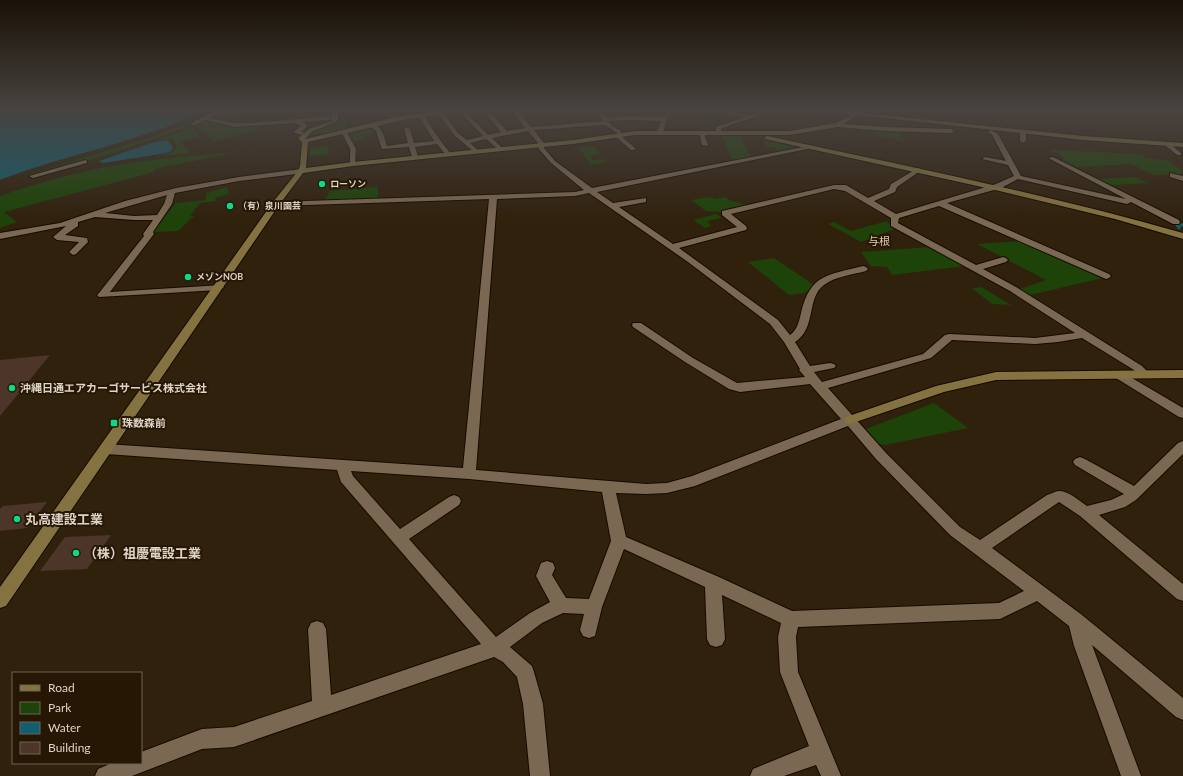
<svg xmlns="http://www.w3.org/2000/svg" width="1183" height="776" viewBox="0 0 1183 776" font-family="Lato,'Noto Sans JP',sans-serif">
	<rect width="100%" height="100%" fill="#30210d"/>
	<g fill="#1d4309">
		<path d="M 221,111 L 240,111 L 236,124 L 209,117 Z"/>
		<path d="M 343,117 L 346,117 L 347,129 L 324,135 L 321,133 L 310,136 C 316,125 339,130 343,117 Z"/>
		<path d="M 206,119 L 242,126 L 263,126 L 257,129 L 255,132 L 213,141 L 195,125 Z"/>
		<path d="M 191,122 L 194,122 L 174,132 L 107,155 L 30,176 L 26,175 L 156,136 Z"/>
		<path d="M 192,128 L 200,137 L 180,141 L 190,153 L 154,157 L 171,153 L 177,148 L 173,139 L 157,140 Z"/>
		<path d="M 369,128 L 375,132 L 365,135 L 366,139 L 376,138 L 352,141 L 347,133 Z"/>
		<path d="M 872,131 L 899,132 L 905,142 L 875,135 Z"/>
		<path d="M 722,136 L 740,136 L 751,157 L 733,160 Z"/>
		<path d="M 763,140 L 796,147 L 777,151 L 775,147 L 766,147 Z"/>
		<path d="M 328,146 L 329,154 L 310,156 L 310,148 Z"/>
		<path d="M 594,146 L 600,154 L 589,155 L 593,160 L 604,159 L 607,162 L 591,165 L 579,148 Z"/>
		<path d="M 1050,150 L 1142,154 L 1146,158 L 1167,160 L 1183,171 L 1181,174 L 1154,175 L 1131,164 L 1076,167 L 1062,160 L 1064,158 L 1059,153 L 1050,152 Z"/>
		<path d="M 242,151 L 155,169 L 154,172 L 4,212 L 17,222 L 0,228 L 0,196 C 45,180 92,168 139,162 C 173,157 208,155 242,151 Z"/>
		<path d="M 1135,177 L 1147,183 L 1111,185 L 1097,179 Z"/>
		<path d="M 227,187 L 229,194 L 215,198 L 216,201 L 200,203 L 190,216 L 194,216 L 178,231 L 153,232 L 176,203 L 206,200 L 206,193 Z"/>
		<path d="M 378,187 L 378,199 L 324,201 L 330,191 Z"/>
		<path d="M 710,197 L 715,199 L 725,197 L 729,200 L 748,206 L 725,212 L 706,211 L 691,200 Z"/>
		<path d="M 716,214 L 722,218 L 707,221 L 711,226 L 705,228 L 693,220 Z"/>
		<path d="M 887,221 L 894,229 L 861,242 L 828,224 L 834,222 L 851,231 Z"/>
		<path d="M 1023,241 L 1103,278 L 1030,295 L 1020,289 L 1046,280 L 977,244 Z"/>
		<path d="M 931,247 L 965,266 L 892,275 L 887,267 L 871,266 L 861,252 Z"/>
		<path d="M 774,258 L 814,285 L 805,293 L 789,295 L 748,262 Z"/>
		<path d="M 981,287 L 1011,305 L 992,304 L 972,288 Z"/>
		<path d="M 934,403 L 968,428 L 885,445 L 879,444 L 866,429 Z"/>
	</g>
	<g fill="#115e6e">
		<path d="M 0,111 L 204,111 C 139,142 67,154 0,180 Z"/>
		<path d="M 167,140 L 173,147 L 171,151 L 166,153 L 103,163 L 99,161 L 151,143 Z"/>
	</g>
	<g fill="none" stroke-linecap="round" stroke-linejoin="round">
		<path stroke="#115e6e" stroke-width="3" d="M 1179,228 L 1177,225 L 1183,225"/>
	</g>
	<g fill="#4d352a">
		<path d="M 50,355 L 0,416 L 0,360 Z"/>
		<path d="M 47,502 L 27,528 L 0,531 L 0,509 L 3,506 Z"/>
		<path d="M 111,535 L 87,569 L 40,571 L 65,537 Z"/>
	</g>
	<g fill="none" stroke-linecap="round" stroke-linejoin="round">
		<defs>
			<g id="street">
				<path d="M 213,111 L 220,111 L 209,118 L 235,123 L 251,123 L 330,116 L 333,118 L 330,120 L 303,122 L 307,125 L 305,129 L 302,131 L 304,133 L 301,135 L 293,132 L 301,126 L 295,123 L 235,127 L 205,120 L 195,125 L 190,124 Z"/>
				<path d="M 459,111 L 465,111 L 488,135 L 501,132 L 483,111 L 489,111 L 507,131 L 525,128 L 512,111 L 518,111 L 531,127 L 603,121 L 597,111 L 603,111 L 607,118 L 628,116 L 662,117 L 668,111 L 674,111 L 667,119 L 663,133 L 660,135 L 657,133 L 661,121 L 628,120 L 609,121 L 611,125 L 621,131 L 621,133 L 619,134 L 605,125 L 534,130 L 544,143 L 544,148 L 555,161 L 592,188 L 809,146 L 809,148 L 807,149 L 597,192 L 613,203 L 646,198 L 646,202 L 619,207 L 673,244 L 737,227 L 722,215 L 722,211 L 834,185 L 846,185 L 868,198 L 889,189 L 891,184 L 918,168 L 920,169 L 920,171 L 897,187 L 895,192 L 874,201 L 896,214 L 996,184 L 1014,176 L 1008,165 L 982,159 L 985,157 L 1006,161 L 992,135 L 988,132 L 991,130 L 998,134 L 1021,176 L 1126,199 L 1048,158 L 1053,157 L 1179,220 L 1180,222 L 1179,224 L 1173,224 L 1131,202 L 1127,204 L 1018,179 L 1001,188 L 947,203 L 1109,274 L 1111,276 L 1109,278 L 1106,279 L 939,206 L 899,218 L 898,223 L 976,265 L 1003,257 L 1006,258 L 1008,260 L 1006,262 L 983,269 L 1016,287 L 1142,366 L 1151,375 L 1149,378 L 1141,378 L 1134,370 L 1082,338 L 1058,342 L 1035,344 L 952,340 L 931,358 L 828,388 L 886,453 L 960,527 L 980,540 L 1047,495 C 1051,494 1055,491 1059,491 C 1067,490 1080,501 1087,506 L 1111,500 L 1124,494 L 1075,465 L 1073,462 L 1075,459 L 1080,457 L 1085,459 L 1134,486 L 1178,443 L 1183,441 L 1183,454 L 1136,500 L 1125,507 L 1099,515 L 1183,584 L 1183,601 L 1177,599 L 1080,516 L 1059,502 L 992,548 L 1082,615 L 1183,698 L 1183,720 L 1176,717 L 1092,645 L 1141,776 L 1121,776 L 1074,646 L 1069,626 L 1037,601 L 1000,619 L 798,627 L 796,637 L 798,672 L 841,776 L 821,776 L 816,765 L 784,776 L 750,776 L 753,769 L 809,746 L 780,672 L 778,637 L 781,623 L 722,595 L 725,639 L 722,645 L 716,647 L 710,645 L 707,639 L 705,587 L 624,549 L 602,607 L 595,636 L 589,638 L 583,636 L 580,630 L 584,614 L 563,613 L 542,623 L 510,647 L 532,666 L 534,672 L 543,704 L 550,776 L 530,776 L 523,704 L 517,677 L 503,662 L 494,657 L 234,747 L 202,749 L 132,776 L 95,776 L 98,769 L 112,763 L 141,763 L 141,752 L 202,729 L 234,727 L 312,701 L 308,629 L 311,623 L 317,621 L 323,623 L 326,629 L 331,695 L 481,644 L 341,482 L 337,470 L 106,454 L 101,452 L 99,449 L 101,446 L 106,444 L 463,468 L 489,199 L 276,206 L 272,204 L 276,202 L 575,192 L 584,190 L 551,163 L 539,149 L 538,143 L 528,131 L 492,138 L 502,148 L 499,150 L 486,139 L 470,143 L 479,151 L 474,152 L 454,135 L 438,113 L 443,112 L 458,133 L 467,140 L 483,136 ZM 834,189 L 845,191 L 891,218 L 891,226 L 1010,291 L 1075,333 L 1035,338 L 949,334 L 945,335 L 923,354 L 822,382 L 814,372 L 834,368 L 836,366 L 834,364 L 830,363 L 810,366 L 795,342 C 817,328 806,298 824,285 C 836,276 852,275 866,271 L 868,269 L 866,267 L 863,266 C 828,275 810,274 801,313 C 799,322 797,330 790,335 L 778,320 L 679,248 L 746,230 L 747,228 L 746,226 L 731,214 ZM 589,193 L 688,262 L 770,324 L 784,342 L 800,369 L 799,370 L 805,377 L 737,383 L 693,358 L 641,323 L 633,323 L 632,325 L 633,327 L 685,362 L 729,389 L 740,392 L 810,384 L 841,419 L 692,476 L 667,483 L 646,484 L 476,470 L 497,199 L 575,196 ZM 848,426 L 876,459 L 950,535 L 1024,591 L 999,603 L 792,611 L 719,577 L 626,537 L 616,493 L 646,494 L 667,493 L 695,486 ZM 351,471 L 469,479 L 602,492 L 611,541 L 589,599 L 566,598 L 552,575 L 555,568 L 553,563 L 547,561 L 541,563 L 536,576 L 550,602 L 530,613 L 496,637 L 409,539 L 459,505 L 461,501 L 459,497 L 454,495 L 449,497 L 400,529 L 353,476 Z"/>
				<path d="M 725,111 L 751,115 L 758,113 L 761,115 L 722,128 L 720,134 L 716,134 L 716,127 L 745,117 L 723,114 L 723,112 Z"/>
				<path d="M 421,113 L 423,114 L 435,133 L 450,153 L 450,155 L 446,155 L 437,144 L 415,147 L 418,157 L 415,159 L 412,157 L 409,147 L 382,149 L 376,131 L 370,126 L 370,124 C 382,123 384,137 387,146 L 408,143 L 404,129 L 407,127 L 410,129 L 414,143 L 434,141 L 418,115 Z"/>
				<path d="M 342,130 L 346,130 L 356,149 L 355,165 L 350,164 L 350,149 L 341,131 Z"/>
				<path d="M 1023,130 L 1026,132 L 1026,141 L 1023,143 L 1020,141 L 1020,132 Z"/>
				<path d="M 699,132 L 704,133 L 708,145 L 707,146 L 702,145 Z"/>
				<path d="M 616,135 L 620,135 L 635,148 L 635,150 L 631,150 L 616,137 Z"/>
				<path d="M 1165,143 L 1169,143 L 1181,153 L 1181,155 L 1177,155 L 1165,145 Z"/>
				<path d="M 85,160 L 87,161 L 87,163 L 33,178 L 29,176 Z"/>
				<path d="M 301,169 L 304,169 L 304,173 L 239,181 L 175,193 L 172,204 L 153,232 L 154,234 L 110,292 L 222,285 L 224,287 L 219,290 L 99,297 L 97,295 L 99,293 L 144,236 L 143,234 L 153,220 L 134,220 L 95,217 L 78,222 L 78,226 L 65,235 L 87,238 L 88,242 L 76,254 L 73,255 L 69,252 L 79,242 L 57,240 L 53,237 L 66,226 L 0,239 L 0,233 L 60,223 L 125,201 L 176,188 L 239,177 ZM 167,195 L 164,204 L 157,215 L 134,216 L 105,213 Z"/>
				<path d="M 1170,173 L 1183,176 L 1183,181 L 1170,177 Z"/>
				<path d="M 1120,371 L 1183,408 L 1183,418 L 1179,417 L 1116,378 L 1114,375 L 1116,372 Z"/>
			</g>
			<g id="secondary">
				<path d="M 332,111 L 338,111 L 338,121 L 313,131 L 305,139 C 355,128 406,110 457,111 L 454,113 L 408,119 L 308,142 L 306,168 L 353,162 L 573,140 L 635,131 L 789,131 L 836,123 L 851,115 L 833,113 L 830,111 L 865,111 L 863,113 L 1083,136 L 1183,143 L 1183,147 L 1083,140 L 858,115 L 844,124 L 886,127 L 951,129 L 954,131 L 951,133 L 886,131 L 838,127 L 789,135 L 635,135 L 573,144 L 353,166 L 303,173 L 279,205 L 6,606 L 0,608 L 0,587 L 273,202 L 298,171 L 300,166 L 302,142 L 298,138 L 309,129 L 332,121 Z"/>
				<path d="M 767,136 C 906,166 1046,194 1183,233 L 1183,239 L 1115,219 L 991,189 L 765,139 L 764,138 Z"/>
				<path d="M 1183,370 L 1183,378 L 996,380 L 944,392 L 850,424 L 846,423 L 844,420 L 846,417 L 936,386 L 996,372 Z"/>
			</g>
		</defs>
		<use href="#street" stroke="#170a00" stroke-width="2"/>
		<use href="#secondary" stroke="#170a00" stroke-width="2"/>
		<use href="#street" fill="#7a6852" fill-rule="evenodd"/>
		<use href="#secondary" fill="#847340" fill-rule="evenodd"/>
	</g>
	<linearGradient id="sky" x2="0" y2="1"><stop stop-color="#1a1207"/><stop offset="0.5" stop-color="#484340"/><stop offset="1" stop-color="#484340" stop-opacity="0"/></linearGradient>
	<rect width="1183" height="220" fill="url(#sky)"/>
	<g fill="#0dd98a" stroke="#261704" stroke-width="1.5">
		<circle cx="322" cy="184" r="4"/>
		<circle cx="230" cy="206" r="4"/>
		<circle cx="188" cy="277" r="4"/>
		<circle cx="12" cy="388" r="4"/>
		<rect x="110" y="419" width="8" height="8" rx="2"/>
		<circle cx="17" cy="519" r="4"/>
		<circle cx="76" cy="553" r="4"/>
	</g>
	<g text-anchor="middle" stroke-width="4" stroke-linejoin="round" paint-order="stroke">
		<g font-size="9" font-weight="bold" fill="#ddd3c7" stroke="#261704" text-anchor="start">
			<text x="330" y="187">ローソン</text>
			<text x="238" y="209">（有）泉川園芸</text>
			<text x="196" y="280">メゾンNOB</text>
		</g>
		<g font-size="11" fill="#dbc7af" stroke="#261704">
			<text x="879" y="245">与根</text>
		</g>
		<g font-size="11" font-weight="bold" fill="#ddd3c7" stroke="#261704" text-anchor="start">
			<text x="20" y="392">沖縄日通エアカーゴサービス株式会社</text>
			<text x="122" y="427">珠数森前</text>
		</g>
		<g font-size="13" font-weight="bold" fill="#ddd3c7" stroke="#261704" text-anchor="start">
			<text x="25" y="524">丸高建設工業</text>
			<text x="84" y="558">（株）祖慶電設工業</text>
		</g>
	</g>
	<rect x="12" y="672" width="130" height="92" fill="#261704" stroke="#6f6252"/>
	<rect x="20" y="685" width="20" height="6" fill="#847340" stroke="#6f6252"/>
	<text x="48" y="692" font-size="12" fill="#ddd3c7">Road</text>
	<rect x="20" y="702" width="20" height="12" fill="#1d4309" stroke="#6f6252"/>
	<text x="48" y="712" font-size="12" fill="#ddd3c7">Park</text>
	<rect x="20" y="722" width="20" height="12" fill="#115e6e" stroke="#6f6252"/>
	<text x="48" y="732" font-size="12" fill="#ddd3c7">Water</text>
	<rect x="20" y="742" width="20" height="12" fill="#4d352a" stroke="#6f6252"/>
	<text x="48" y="752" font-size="12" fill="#ddd3c7">Building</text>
</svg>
